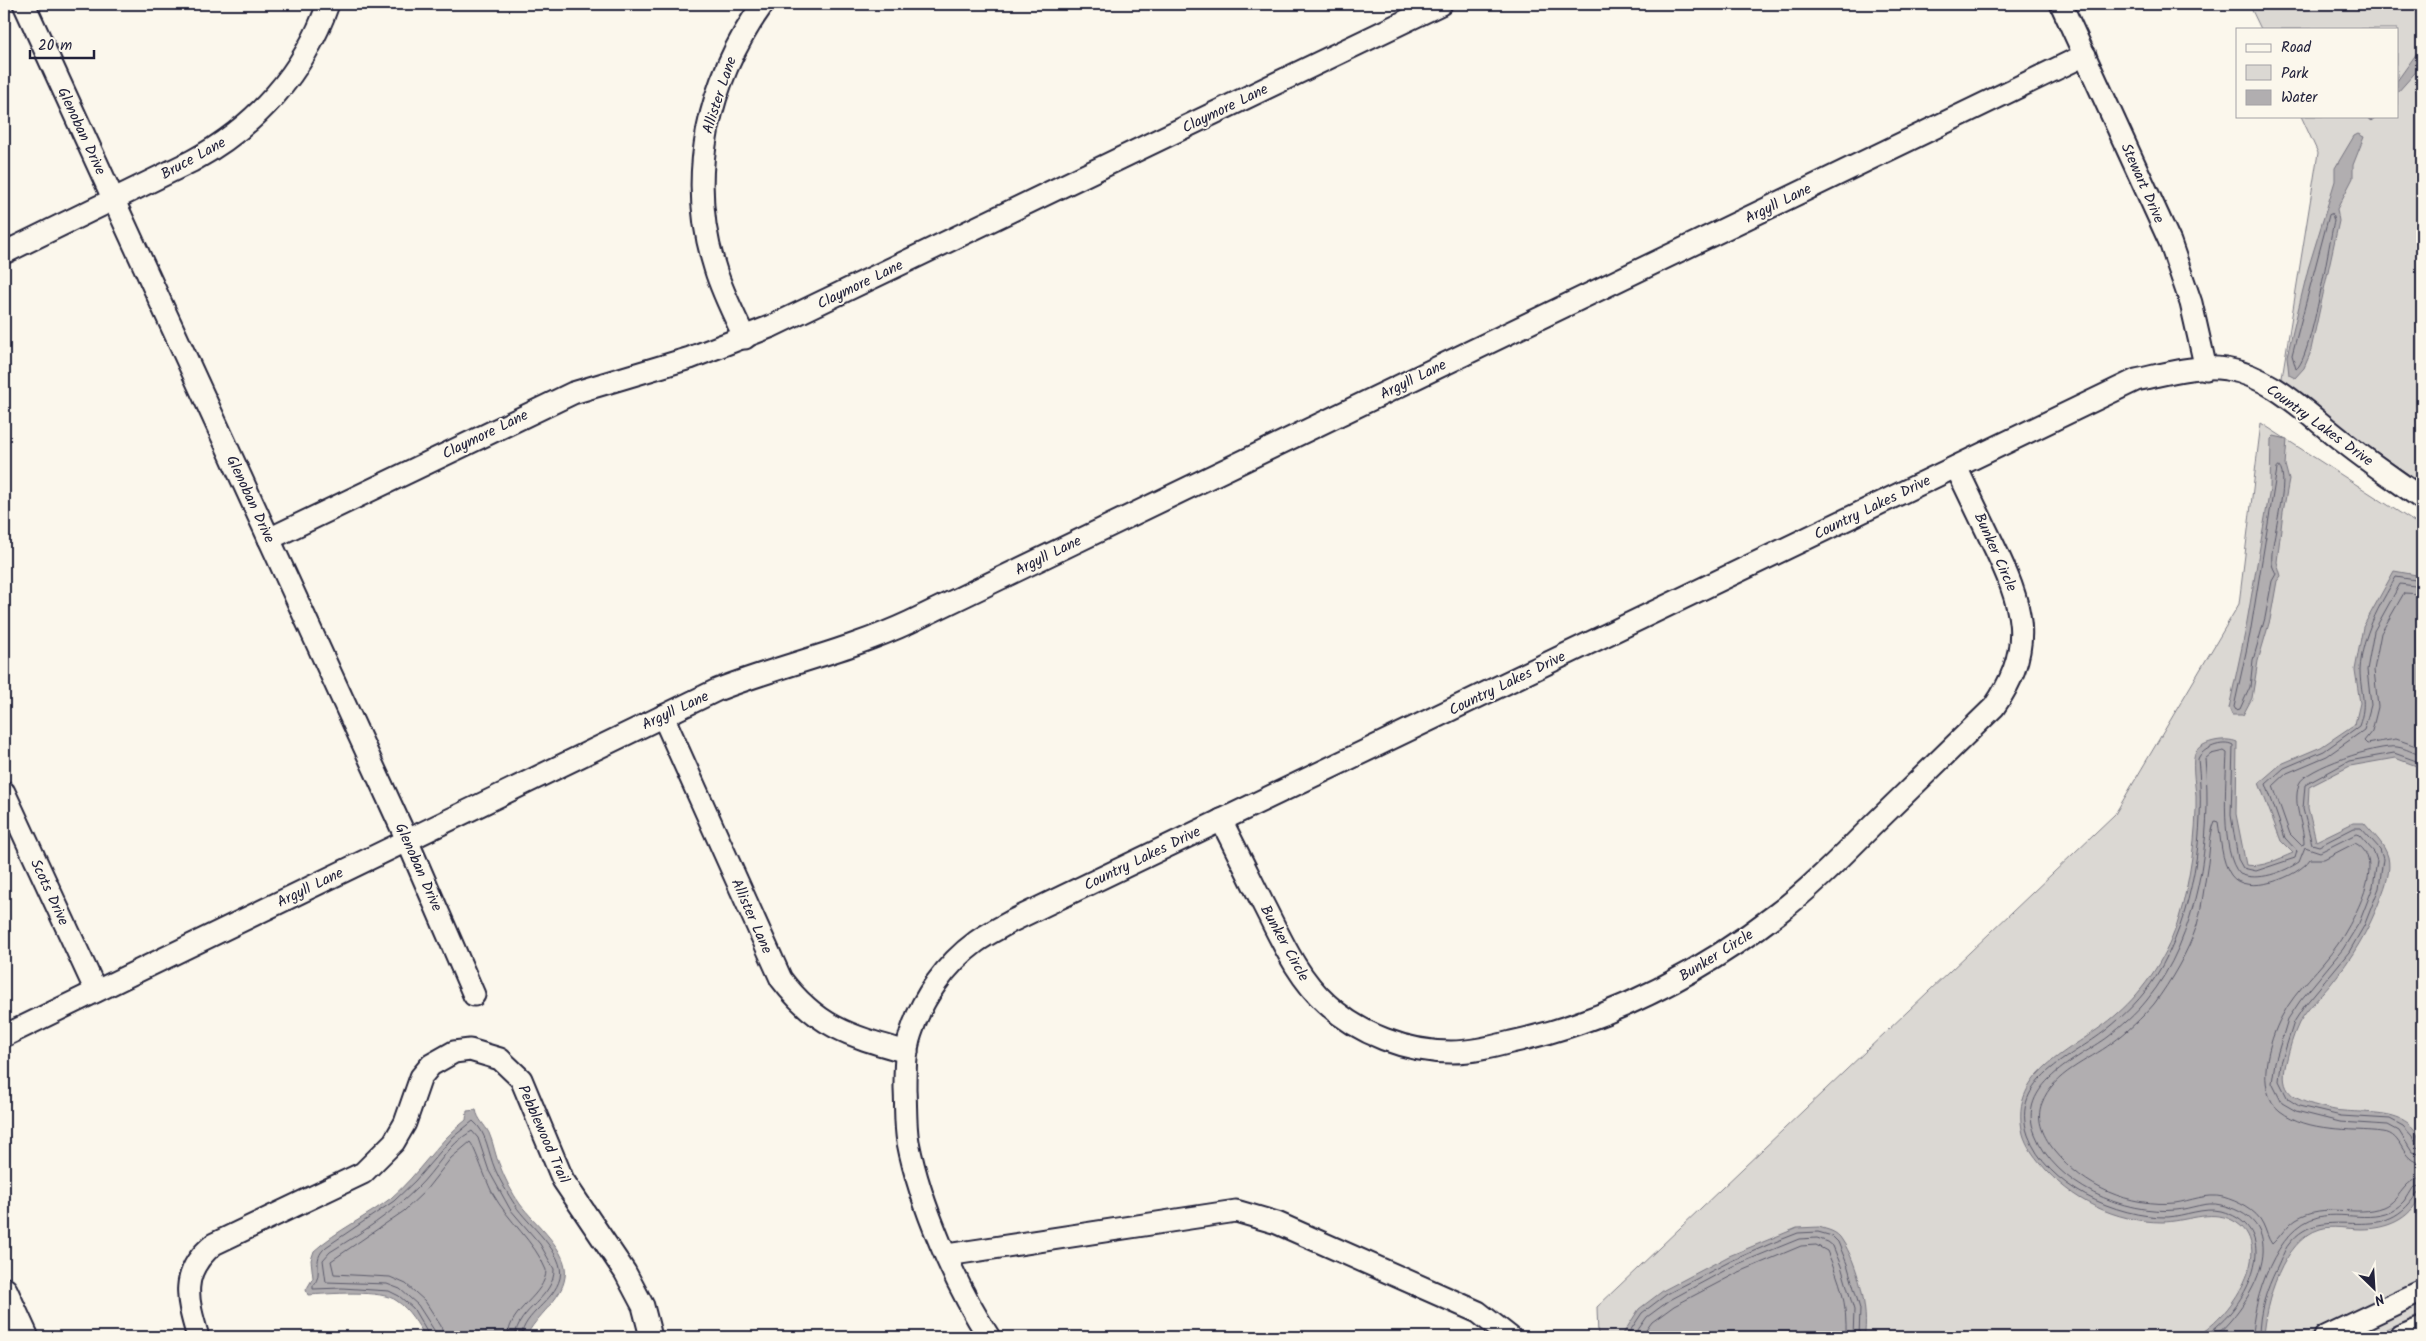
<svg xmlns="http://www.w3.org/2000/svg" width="2426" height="1341" viewBox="0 0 2426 1341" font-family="Kalam,sans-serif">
	<rect width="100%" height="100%" fill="#fbf7ec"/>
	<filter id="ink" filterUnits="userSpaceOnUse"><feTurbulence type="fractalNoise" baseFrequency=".02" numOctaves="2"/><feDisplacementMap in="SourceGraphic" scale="10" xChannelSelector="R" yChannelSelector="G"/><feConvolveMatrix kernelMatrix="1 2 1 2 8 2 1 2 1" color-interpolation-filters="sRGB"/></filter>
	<g filter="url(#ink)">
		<g fill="#dbd8d3" stroke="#7e7d87">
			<path d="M 2249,4 L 2422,4 L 2422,484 L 2281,384 L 2318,153 L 2301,116 L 2397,116 L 2397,29 L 2261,29 Z"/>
			<path d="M 2261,423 L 2422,527 L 2422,1279 L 2328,1323 L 2307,1337 L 1598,1337 L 1597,1307 L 2115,814 L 2239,604 Z"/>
			<path d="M 2422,1304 L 2422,1314 L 2370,1337 L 2345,1337 Z"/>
		</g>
		<g fill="#b1aeb0" stroke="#787681">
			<path d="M 2422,46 L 2422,65 L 2397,93 L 2397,81 Z"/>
			<path d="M 2358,134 L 2364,137 L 2353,165 L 2353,178 L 2337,209 L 2339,221 L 2310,354 L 2304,368 L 2295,378 L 2289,375 L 2287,356 L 2308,269 L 2335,181 L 2335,168 L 2354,136 Z"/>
			<path d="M 2274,436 L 2287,439 L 2285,465 L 2289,480 L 2283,512 L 2277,562 L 2281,576 L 2277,581 L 2270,620 L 2258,661 L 2252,698 L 2243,715 L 2232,715 L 2229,708 L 2245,633 L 2270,489 L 2271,439 Z"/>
			<path d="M 2394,571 L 2422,576 L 2422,768 L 2395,758 L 2350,766 L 2309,787 L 2308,808 L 2316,841 L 2353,823 L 2364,823 C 2373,834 2384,843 2388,857 C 2391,870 2386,885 2381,897 C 2369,930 2352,958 2330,985 C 2319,998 2307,1009 2299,1023 C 2293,1035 2289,1050 2286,1063 C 2279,1092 2293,1099 2318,1106 C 2327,1108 2336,1111 2344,1111 C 2380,1114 2422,1108 2422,1159 C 2422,1170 2425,1186 2420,1196 C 2410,1220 2386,1229 2361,1229 C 2348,1229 2332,1225 2320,1229 C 2283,1240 2265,1303 2263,1337 L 2194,1337 C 2228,1322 2281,1245 2232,1220 C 2210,1209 2185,1222 2162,1222 C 2116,1222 2070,1200 2041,1164 C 2034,1156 2026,1145 2023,1134 C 2007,1069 2079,1049 2117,1014 C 2145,990 2169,953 2179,918 C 2190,882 2197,832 2196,795 C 2195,785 2191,758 2196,751 C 2203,741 2226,737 2237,742 L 2236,814 L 2246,865 C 2263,868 2278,859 2293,853 L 2281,841 L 2259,783 L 2281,764 L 2321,747 L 2355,724 L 2360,703 L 2355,670 L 2363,627 Z"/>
			<path d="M 476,1110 C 478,1120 485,1125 489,1133 C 494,1144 495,1156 500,1166 C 505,1179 512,1193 520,1204 C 534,1223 570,1251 565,1277 C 562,1300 536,1315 526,1337 L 426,1337 C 417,1324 410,1310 397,1301 C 382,1289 327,1294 308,1295 L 306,1290 L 313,1278 L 311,1260 L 314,1251 C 337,1230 367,1217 391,1198 C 419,1174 436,1143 466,1120 L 467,1111 Z"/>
			<path d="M 1819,1227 C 1828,1230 1837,1231 1842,1240 C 1857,1262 1870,1312 1864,1337 L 1621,1337 L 1639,1309 L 1664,1290 L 1729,1256 L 1797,1228 Z"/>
		</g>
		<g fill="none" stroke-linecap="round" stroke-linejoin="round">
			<g stroke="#5b5a6a" stroke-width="1">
				<path d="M 2332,214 L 2334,221 C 2329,244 2311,360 2296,369 L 2292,355 L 2329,215 Z"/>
				<path d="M 2279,467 C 2292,479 2269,543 2272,563 C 2272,567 2275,571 2276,574 L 2272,581 L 2265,618 L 2253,660 L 2250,687 L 2240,709 L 2236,710 L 2234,707 L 2250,634 L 2277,469 Z"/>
				<path d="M 2422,587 L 2400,584 L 2374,631 L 2367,670 L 2371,705 L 2364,730 L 2327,756 L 2287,773 L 2273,786 L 2290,834 L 2301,845 L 2304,844 C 2304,824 2292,806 2299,784 C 2304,768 2380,744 2397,747 C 2405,748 2414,753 2422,756"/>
				<path d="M 2422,594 L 2404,593 L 2381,633 L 2374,670 L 2378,707 L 2372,731 L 2364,741 L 2367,744 L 2396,739 L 2422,748"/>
				<path d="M 2422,763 L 2394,753 L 2349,761 L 2305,785 L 2303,809 L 2312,844 L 2319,846 L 2354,828 L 2361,828 L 2380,849 L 2383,859 L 2379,888 L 2364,926 L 2349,952 L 2305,1005 L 2294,1022 L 2281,1063 L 2279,1081 L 2288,1099 L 2299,1106 L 2341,1116 L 2390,1119 L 2403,1126 L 2412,1136 L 2416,1147 L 2422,1149"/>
				<path d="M 2422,1163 C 2400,1162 2404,1134 2383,1132 C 2350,1128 2309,1133 2280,1111 C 2254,1091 2269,1040 2282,1016 C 2296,989 2321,969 2338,944 C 2352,922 2389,860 2355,843 L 2324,859 L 2310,859 C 2299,877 2246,897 2231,875 C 2221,861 2221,839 2218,822 L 2215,821 C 2209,835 2210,854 2207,869 C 2204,887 2202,907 2197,925 C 2188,952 2171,981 2154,1004 C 2142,1018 2127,1032 2112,1043 C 2088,1061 2053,1073 2042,1103 C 2035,1120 2044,1138 2055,1151 C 2084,1187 2129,1207 2175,1203 C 2190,1201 2207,1193 2223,1197 C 2237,1201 2257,1210 2263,1224 C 2266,1230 2268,1239 2272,1244 C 2280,1237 2286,1226 2296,1219 C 2326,1201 2355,1218 2384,1207 C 2401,1200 2403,1179 2422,1178"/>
				<path d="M 430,1337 L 413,1308 L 399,1296 L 389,1291 L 342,1288 L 313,1289 L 313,1286 C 325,1271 310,1261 326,1247 L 394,1201 L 415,1181 L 453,1137 L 473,1121 C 487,1132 488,1153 495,1169 C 500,1181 508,1194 515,1205 C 527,1224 566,1253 560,1278 C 554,1302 524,1313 521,1337"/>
				<path d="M 436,1337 L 434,1330 L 418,1305 L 400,1289 L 387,1284 L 326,1282 L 323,1260 L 330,1252 C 361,1233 391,1214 417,1188 C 436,1170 448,1144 472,1131 L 478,1138 L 489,1171 L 510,1209 L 540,1244 L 554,1269 C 555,1298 517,1309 515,1337"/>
				<path d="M 444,1337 L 441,1326 L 425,1301 L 406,1284 L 390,1277 L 334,1274 L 331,1261 L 404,1211 L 425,1191 L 451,1158 L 470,1142 C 474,1145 487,1184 493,1194 C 508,1221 535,1242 546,1270 C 546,1296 509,1308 508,1337"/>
				<path d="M 1626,1337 L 1642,1313 L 1667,1294 L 1731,1261 L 1770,1244 L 1798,1233 L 1818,1232 L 1832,1236 L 1838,1242 L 1847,1264 L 1860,1309 L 1859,1337"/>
				<path d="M 1633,1337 L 1647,1317 L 1670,1300 L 1733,1266 L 1772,1250 L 1799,1239 L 1817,1238 L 1828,1242 L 1833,1246 L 1841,1266 L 1854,1310 L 1853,1337"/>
				<path d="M 1641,1337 L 1652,1322 L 1674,1306 L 1737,1273 L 1801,1246 L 1816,1245 L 1827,1251 C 1841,1284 1847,1301 1846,1337"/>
				<path d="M 2204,1337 C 2215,1328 2226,1319 2234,1308 C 2259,1275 2272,1225 2221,1211 C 2204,1207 2184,1216 2168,1217 C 2117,1218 2046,1186 2028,1135 C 2009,1079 2073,1057 2106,1030 C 2125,1015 2143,997 2156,976 C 2194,916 2206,829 2198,759 C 2202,748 2223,740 2233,746 L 2231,815 L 2238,859 L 2243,868 L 2256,871 L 2295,858 L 2297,851 L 2285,838 L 2266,784 L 2284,768 L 2324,751 L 2359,726 C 2368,701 2360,693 2360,670 C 2362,635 2379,606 2396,577 L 2422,581"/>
				<path d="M 2214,1337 C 2252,1305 2299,1223 2221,1205 C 2206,1201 2191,1209 2176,1210 C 2124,1215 2055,1185 2035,1134 C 2015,1085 2078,1059 2108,1037 C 2122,1026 2136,1014 2147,1000 C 2198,938 2213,837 2205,759 L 2211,754 L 2224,751 L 2227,753 C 2226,779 2220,855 2240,874 C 2258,882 2284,872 2299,862 L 2305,847 L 2320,852 L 2356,834 L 2359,835 L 2374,852 L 2377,861 L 2373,887 L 2359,923 L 2343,949 L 2300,1001 L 2288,1019 L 2275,1062 L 2272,1083 L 2282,1103 L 2296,1111 L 2340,1122 L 2388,1125 L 2399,1131 L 2412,1152 L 2422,1155"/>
				<path d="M 2252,1337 C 2253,1299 2276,1227 2318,1217 C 2348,1210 2381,1228 2405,1201 C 2408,1197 2410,1192 2413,1188 L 2422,1185"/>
				<path d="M 2259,1337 C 2259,1312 2266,1290 2277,1268 C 2281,1260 2284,1250 2289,1244 C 2324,1198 2381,1252 2417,1193 L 2422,1192"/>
			</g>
			<path stroke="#787681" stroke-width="6" d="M 2372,118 L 2374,116"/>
			<defs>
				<g id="minor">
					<path d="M 24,4 L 407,840 L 474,995"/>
					<path d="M 2061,4 L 2170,242 L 2191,303 L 2206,369"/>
					<path d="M 4,253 L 192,161 C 256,126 304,73 328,4"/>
					<path d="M 745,338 C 734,315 722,292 715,268 C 686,176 708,81 763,4"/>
					<path d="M 269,539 L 573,393 L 690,358 L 772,326 L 1441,4"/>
					<path d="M 663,716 L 781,979 C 818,1028 851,1036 907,1052"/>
					<path d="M 4,792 L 96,991"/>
					<path d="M 1221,820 C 1236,849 1250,878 1264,906 C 1282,941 1297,977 1327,1004 C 1359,1034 1407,1052 1451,1052 C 1472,1052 1492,1047 1511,1042 C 1609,1021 1699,974 1778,913 C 1811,888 1841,857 1871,827 C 1912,787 1953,747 1994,707 C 2037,646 2022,604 1992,542 C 1980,517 1968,492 1956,467"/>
					<path d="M 4,1036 L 717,690 C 781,665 848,651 910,622 L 2085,55"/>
					<path d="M 947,1255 L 1236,1211 L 1277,1223 L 1478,1312 L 1510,1337"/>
					<path d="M 198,1337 C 187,1300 179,1272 214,1244 L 363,1173 L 394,1142 L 405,1123 L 421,1077 L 431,1065 L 454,1052 L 470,1050 L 500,1059 L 521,1079 L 563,1180 L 625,1272 L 643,1306 L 651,1337"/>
					<path d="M 989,1337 C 955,1285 920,1204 908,1142 C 905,1125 906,1107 905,1089 C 905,1071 905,1050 911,1033 C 922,998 946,964 976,942 C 987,934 1000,928 1012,921 L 2136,380 C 2165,374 2197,364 2226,369 C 2273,376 2309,416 2345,443 C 2370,463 2396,480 2422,499"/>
					<path d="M 2325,1337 L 2422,1291"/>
					<path d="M 2400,1337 L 2422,1328"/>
				</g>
				<path id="major" d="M 4,1291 L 25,1337"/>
			</defs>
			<use href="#minor" stroke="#22223b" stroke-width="25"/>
			<use href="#major" stroke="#22223b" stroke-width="30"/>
			<use href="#minor" stroke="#fbf7ec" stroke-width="21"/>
			<use href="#major" stroke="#fbf7ec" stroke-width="26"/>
		</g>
	</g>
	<g text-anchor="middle" stroke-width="4" stroke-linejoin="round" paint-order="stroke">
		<g font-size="15" fill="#22223b" stroke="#fbf7ec">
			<text transform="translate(719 95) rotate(-72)" y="5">Allister Lane</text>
			<text transform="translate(1225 108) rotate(-26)" y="5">Claymore Lane</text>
			<text transform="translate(82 131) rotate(65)" y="5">Glenoban Drive</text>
			<text transform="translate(193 158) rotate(-29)" y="5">Bruce Lane</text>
			<text transform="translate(2143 183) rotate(66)" y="5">Stewart Drive</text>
			<text transform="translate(1778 203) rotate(-26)" y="5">Argyll Lane</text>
			<text transform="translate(860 284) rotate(-26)" y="5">Claymore Lane</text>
			<text transform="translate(1413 379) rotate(-26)" y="5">Argyll Lane</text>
			<text transform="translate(2320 425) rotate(36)" y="5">Country Lakes Drive</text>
			<text transform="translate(485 434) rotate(-26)" y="5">Claymore Lane</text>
			<text transform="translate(251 499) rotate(65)" y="5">Glenoban Drive</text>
			<text transform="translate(1872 507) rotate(-26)" y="5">Country Lakes Drive</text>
			<text transform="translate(1996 552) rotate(66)" y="5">Bunker Circle</text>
			<text transform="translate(1048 555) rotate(-26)" y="5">Argyll Lane</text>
			<text transform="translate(1507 683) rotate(-26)" y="5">Country Lakes Drive</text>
			<text transform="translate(675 710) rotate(-25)" y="5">Argyll Lane</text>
			<text transform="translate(1142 858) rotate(-26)" y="5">Country Lakes Drive</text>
			<text transform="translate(419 867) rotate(66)" y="5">Glenoban Drive</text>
			<text transform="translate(310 887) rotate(-26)" y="5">Argyll Lane</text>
			<text transform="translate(50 892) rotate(65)" y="5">Scots Drive</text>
			<text transform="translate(752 916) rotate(66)" y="5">Allister Lane</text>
			<text transform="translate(1285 943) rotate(61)" y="5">Bunker Circle</text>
			<text transform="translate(1716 955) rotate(-32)" y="5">Bunker Circle</text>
			<text transform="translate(544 1134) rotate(66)" y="5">Pebblewood Trail</text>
		</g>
	</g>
	<rect width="2426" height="1341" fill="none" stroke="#fbf7ec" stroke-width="20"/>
	<rect x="10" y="10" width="2406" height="1321" fill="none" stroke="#22223b" stroke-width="2" filter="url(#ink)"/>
	<rect x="2236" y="28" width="162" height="90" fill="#fbf7ec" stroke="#a4a2a5"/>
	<rect x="2246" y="44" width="25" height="8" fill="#fbf7ec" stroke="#a4a2a5"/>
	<text x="2281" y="52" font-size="15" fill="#22223b">Road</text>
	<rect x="2246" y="65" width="25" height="15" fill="#dbd8d3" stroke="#a4a2a5"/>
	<text x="2281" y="78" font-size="15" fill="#22223b">Park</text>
	<rect x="2246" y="90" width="25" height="15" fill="#b1aeb0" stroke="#a4a2a5"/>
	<text x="2281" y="102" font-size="15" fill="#22223b">Water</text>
	<g transform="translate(2374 1288) rotate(155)" stroke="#fbf7ec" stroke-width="4" paint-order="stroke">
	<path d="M0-4L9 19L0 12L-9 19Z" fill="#22223b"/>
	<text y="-8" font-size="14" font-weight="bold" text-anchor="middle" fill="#22223b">N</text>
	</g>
	<path d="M30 50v8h64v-8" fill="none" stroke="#22223b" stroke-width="2.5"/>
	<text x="38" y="50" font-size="15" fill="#22223b" stroke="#fbf7ec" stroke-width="4" paint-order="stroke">20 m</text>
</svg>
